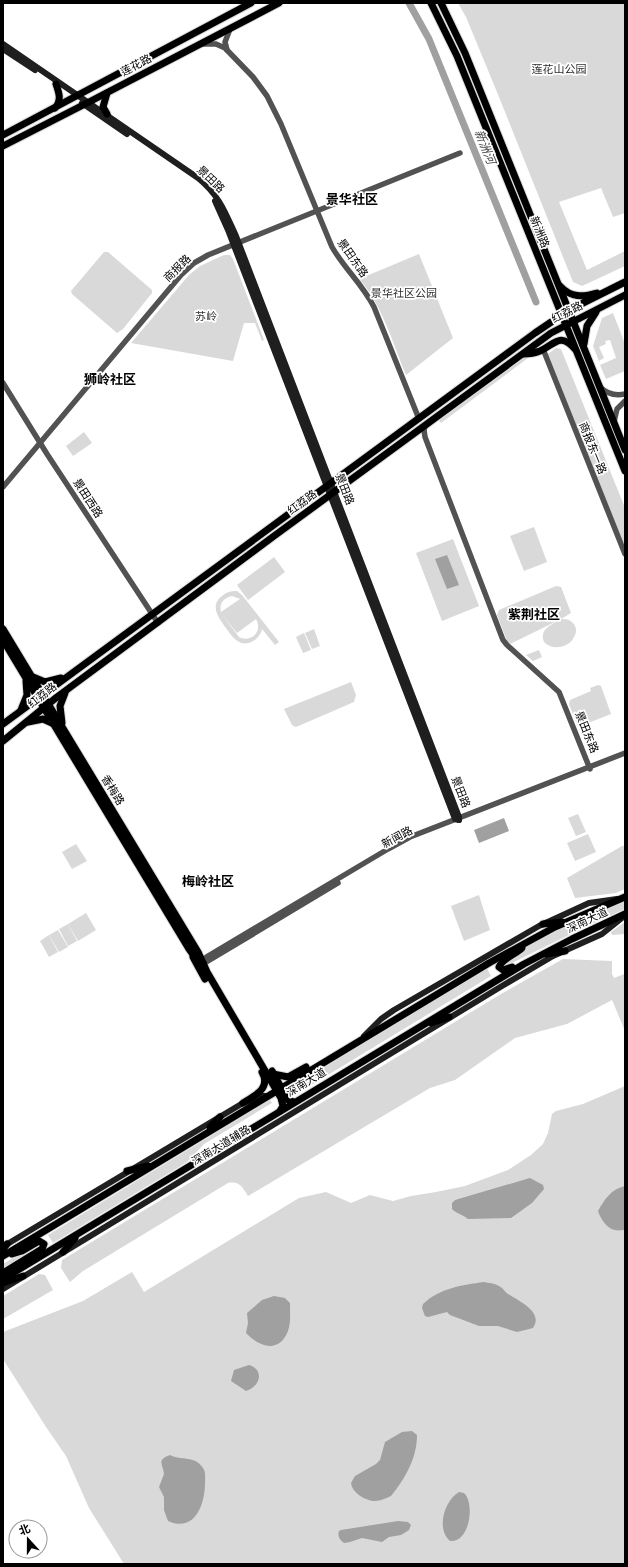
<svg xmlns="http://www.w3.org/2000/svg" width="628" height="1567" viewBox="0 0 628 1567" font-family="'PT Sans Narrow','Noto Sans SC',sans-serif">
	<rect width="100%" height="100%" fill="#fff"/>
	<g fill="#d9d9d9" fill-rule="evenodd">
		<path d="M 458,3 L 625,3 L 625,213 L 613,217 L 601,188 L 559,202 L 587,270 L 625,251 L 625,266 L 582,286 L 573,282 L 499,97 L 466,17 Z"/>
		<path d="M 104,252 L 108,252 L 152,290 L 152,293 L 123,329 L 117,333 L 72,294 L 71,291 Z"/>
		<path d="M 419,254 L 453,338 L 406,375 C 393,344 382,304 359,279 Z"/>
		<path d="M 224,255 L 230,255 L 233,259 L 264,340 L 262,341 L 255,323 L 244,323 L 233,361 L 131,343 L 189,275 L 200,266 Z"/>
		<path d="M 613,313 L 625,344 L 625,371 L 606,379 L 600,365 L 616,358 L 610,340 L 605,341 L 606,344 L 599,347 L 604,358 L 599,361 L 593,346 L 602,318 Z"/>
		<path d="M 556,348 L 561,349 L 625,508 L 625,542 L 623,543 L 548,354 Z"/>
		<path d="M 529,356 L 528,358 L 441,423 L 438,419 L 523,357 Z"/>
		<path d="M 84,432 L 92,443 L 73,456 L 66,446 Z"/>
		<path d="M 534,527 L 547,562 L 524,571 L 510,536 Z"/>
		<path d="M 453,539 L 479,606 L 442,621 L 416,553 Z"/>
		<path d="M 274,557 L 285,572 L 248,600 L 237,585 Z"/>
		<path d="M 556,586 L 561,587 L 571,613 L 561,619 C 572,618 580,627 574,637 C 569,648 552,651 544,642 C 539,630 550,626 557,621 L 510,644 L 507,641 L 497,615 L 499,610 Z"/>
		<path d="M 237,591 L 242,595 L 279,642 L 275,645 L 262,629 C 260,639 247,649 236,640 C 232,637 229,632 226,628 C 219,618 209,606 222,596 C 226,592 231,591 237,591 ZM 232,596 L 240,599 L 221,612 C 219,604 223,598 232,596 ZM 221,613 L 237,633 L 256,619 C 263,632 251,643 239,637 Z"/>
		<path d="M 314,629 L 320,646 L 312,649 L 305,633 Z"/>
		<path d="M 304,633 L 311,650 L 303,653 L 296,637 Z"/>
		<path d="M 539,650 L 542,657 L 533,661 L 526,655 Z"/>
		<path d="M 351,682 L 356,695 L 354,702 L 296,727 L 292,725 L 284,709 Z"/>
		<path d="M 598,685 L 601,686 L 611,714 L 578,727 L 569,704 L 570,700 L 591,691 L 590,688 Z"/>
		<path d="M 578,814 L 586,832 L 576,836 L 568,818 Z"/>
		<path d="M 588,834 L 596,852 L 575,861 L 567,843 Z"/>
		<path d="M 76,844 L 87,861 L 72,869 L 62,852 Z"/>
		<path d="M 622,846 L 625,846 L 625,889 L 616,893 L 575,898 L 567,878 Z"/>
		<path d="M 479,895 L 490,930 L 464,941 L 451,906 Z"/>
		<path d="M 625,901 L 625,909 L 581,929 L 514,962 L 501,967 L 524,947 L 561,928 Z"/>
		<path d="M 86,913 L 96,930 L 78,941 L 68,924 Z"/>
		<path d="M 625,922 L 625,934 L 612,935 L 611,932 Z"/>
		<path d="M 68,924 L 77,941 L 68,946 L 59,929 Z"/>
		<path d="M 58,930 L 68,947 L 59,952 L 49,935 Z"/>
		<path d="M 49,935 L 58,952 L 49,957 L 40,941 Z"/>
		<path d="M 563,959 L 612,961 L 612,974 L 614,978 L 624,974 L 625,1031 L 612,1000 L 567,1024 L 515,1038 L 455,1080 L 430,1088 L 248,1196 C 242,1187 240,1181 228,1183 L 83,1271 L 70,1282 L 61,1268 L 62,1260 L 501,994 Z"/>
		<path d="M 487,968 L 491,976 L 295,1095 L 290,1088 Z"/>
		<path d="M 625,1086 L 625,1564 L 124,1564 L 89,1508 L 66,1456 L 46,1427 L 3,1359 L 3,1332 L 83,1301 L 132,1272 L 144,1292 L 299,1198 L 326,1192 L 351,1203 L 370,1195 L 393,1201 L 411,1196 L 436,1192 L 465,1186 L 508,1170 L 531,1155 L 543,1144 L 548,1133 L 552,1114 L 556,1111 L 583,1104 Z"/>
		<path d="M 270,1100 L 272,1103 L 204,1144 L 187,1162 L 53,1243 L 48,1235 Z"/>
		<path d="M 37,1244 L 39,1245 L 40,1246 L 3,1271 L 3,1264 Z"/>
		<path d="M 39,1274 L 45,1275 L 53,1290 L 3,1319 L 3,1296 Z"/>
	</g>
	<g fill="#a0a0a0">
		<path d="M 447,555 L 459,585 L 447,589 L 435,559 Z"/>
		<path d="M 504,818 L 509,831 L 479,843 L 474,830 Z"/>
		<path d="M 530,1178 L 543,1185 L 544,1189 L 532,1203 L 511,1218 L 468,1219 C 462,1214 457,1214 452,1209 L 452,1203 L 455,1200 Z"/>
		<path d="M 625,1186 L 625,1230 C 622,1230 618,1231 615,1230 C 607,1229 600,1218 598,1211 C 605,1199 611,1189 625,1186 Z"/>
		<path d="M 484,1282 C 489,1283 494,1283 499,1286 C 503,1288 505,1292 508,1294 C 519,1301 544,1312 533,1328 L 517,1332 L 498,1326 L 479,1326 L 450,1315 L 447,1312 L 428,1317 L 425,1316 L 422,1308 L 423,1304 C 440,1288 462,1285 484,1282 Z"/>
		<path d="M 274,1296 L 285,1298 L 290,1303 C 290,1311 291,1323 288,1331 C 279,1354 259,1347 246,1333 L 248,1323 L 247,1313 L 262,1300 Z"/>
		<path d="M 249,1365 C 265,1370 260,1387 246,1391 L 231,1381 L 234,1370 Z"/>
		<path d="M 412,1431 L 417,1435 C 417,1458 405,1479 391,1496 C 386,1498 381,1501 375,1501 C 366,1501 352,1493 351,1483 L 355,1476 L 376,1464 L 380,1460 L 385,1442 L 402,1432 Z"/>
		<path d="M 170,1455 C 181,1461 195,1455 203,1468 C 206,1472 205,1478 205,1483 C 205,1504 195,1533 168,1521 L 164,1510 L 164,1497 L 159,1487 L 164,1474 C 163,1464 156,1460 170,1455 Z"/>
		<path d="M 459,1492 L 464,1493 C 475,1503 470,1543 450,1541 C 436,1529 444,1501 459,1492 Z"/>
		<path d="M 398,1521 L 408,1522 L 411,1525 L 409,1530 L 401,1535 L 389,1537 L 382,1542 L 362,1538 L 350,1542 L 344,1543 C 340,1540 337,1536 339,1531 L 341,1530 Z"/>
	</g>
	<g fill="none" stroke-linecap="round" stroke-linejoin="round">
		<path stroke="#a0a0a0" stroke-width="7" d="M 409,3 L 429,39 L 536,302"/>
		<defs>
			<g id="primary">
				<path d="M 431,3 L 457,56 L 625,471"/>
				<path d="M 441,3 L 465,53 L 625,450"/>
				<path d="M 55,108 C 62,100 59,93 56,84"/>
				<path d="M 107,114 L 103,107 L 107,93"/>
				<path d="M 3,135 L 251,3"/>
				<path d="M 3,146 L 89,102 L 279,3"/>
				<path d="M 560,286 C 571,298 583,297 597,293"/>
				<path d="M 584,344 L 587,326 L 596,312"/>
				<path d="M 524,354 C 529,354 535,353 540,351 C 554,345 560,331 575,349"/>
				<path d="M 3,629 L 198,952 L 207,972 L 281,1098 L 283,1106 L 280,1111"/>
				<path d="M 3,640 L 189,949 L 194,956 L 203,963"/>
				<path d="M 33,677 L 45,682 L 61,678"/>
				<path d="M 21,710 L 27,695 L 26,681"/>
				<path d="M 28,722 L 43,719 L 54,724"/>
				<path d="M 62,723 L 60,706 L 65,693"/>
				<path d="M 3,724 L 535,333 L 569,310 L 625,282"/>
				<path d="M 3,741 L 57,697 L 274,536 L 551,333 L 625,295"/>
				<path d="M 543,924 L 562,922"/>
				<path d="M 546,954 L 565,951"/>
				<path d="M 193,957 L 205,979"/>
				<path d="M 512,967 L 503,970 L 499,967 C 502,959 516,954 522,948 L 522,946"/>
				<path d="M 431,1023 L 449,1017"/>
				<path d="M 272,1071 L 288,1100 L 294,1102"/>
				<path d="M 273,1074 L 288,1077 L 306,1067"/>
				<path d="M 243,1103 C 256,1095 271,1088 262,1072"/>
				<path d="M 210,1127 L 220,1117"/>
				<path d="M 127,1171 L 148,1166"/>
				<path d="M 3,1249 L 7,1244"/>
				<path d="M 63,1252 L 75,1238"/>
				<path d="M 3,1256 L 489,963 L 555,927 L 625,897"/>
				<path d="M 3,1273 L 42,1249 L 44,1244 L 39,1241 L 22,1251 L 12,1254"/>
				<path d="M 3,1279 L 524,964 L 572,939 L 625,914"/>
				<path d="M 3,1283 L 23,1276"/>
			</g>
		</defs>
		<use href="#primary" stroke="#dbdbdb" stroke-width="9"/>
		<g stroke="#525252" stroke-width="5.5">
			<path d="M 204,44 L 216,44 L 225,48 L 253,77 L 267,96 L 281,124 L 332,247 C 344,268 363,285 374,307 L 419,419"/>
			<path d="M 227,50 L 225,42 L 230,29"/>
			<path d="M 543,349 L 625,554"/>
			<path d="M 3,383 L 47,454 L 158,623"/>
			<path d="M 600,387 C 607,394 615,396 625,394"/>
			<path d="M 614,422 L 617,409 L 625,401"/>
			<path d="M 425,426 L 424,430 L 425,437 L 503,640 L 507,645 L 559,692 L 590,769"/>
			<path d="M 3,487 L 181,275 L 194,263 L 208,255 L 460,153"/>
			<path d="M 203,964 L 204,959 L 208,956 L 388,849 L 410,837 L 625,753"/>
			<path d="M 203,964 L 338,883"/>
		</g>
		<g stroke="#1f1f1f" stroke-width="6">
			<path d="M 3,44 L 198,178 C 219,195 225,212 236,236 L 459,817 L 459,820"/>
			<path d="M 3,49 L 35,70"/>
			<path d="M 82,103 L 127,134"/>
			<path d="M 215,201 L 228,230 L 455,819 L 459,820"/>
			<path d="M 364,1036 L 381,1019 L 394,1010 L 539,926 L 589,903 L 617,899"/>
			<path d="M 4,1246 L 243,1103 L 262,1096 L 267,1096"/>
			<path d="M 3,1289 L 502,986 L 553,956 L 602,934 L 622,918"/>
		</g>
		<use href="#primary" stroke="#000" stroke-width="7"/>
	</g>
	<g text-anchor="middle" stroke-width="3.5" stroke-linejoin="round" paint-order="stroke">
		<g font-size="11" fill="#000" stroke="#fff">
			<text transform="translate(136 65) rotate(-28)" y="4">莲花路</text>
			<text transform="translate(211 179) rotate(44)" y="4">景田路</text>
			<text transform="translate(540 232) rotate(68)" y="4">新洲路</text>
			<text transform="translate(353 258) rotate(55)" y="4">景田东路</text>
			<text transform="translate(177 268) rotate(-45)" y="4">商报路</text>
			<text transform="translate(567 312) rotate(-27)" y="4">红荔路</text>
			<text transform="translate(593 448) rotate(68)" y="4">商报东一路</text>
			<text transform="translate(345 489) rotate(69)" y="4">景田路</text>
			<text transform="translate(88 498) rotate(57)" y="4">景田西路</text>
			<text transform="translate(302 502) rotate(-36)" y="4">红荔路</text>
			<text transform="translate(42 695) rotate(-38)" y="4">红荔路</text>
			<text transform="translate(587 732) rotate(68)" y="4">景田东路</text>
			<text transform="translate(113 790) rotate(59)" y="4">香梅路</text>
			<text transform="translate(461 792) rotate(69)" y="4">景田路</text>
			<text transform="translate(397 837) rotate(-28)" y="4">新闻路</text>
			<text transform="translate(587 920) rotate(-25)" y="4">深南大道</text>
			<text transform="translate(306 1082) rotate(-31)" y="4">深南大道</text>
			<text transform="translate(221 1145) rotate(-31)" y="4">深南大道辅路</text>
		</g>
		<g font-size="11" fill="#303030" stroke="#fff">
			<text x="559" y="73">莲花山公园</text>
			<text x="404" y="297">景华社区公园</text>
			<text x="206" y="320">苏岭</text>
		</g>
		<g font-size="12" font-style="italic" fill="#414141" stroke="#fff">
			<text transform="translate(485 147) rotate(68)" y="4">新洲河</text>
		</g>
		<g font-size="13" font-weight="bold" fill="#000" stroke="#fff">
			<text x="352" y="204">景华社区</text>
			<text x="110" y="384">狮岭社区</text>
			<text x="534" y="619">紫荆社区</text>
			<text x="208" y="886">梅岭社区</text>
		</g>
	</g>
	<rect width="628" height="1567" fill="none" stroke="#000000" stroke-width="8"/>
	<g transform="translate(28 1539) rotate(339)"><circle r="19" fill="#ffffff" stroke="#999999"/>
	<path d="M0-3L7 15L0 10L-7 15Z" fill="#000000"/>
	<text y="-6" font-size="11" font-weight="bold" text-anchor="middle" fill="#000000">北</text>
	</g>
</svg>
